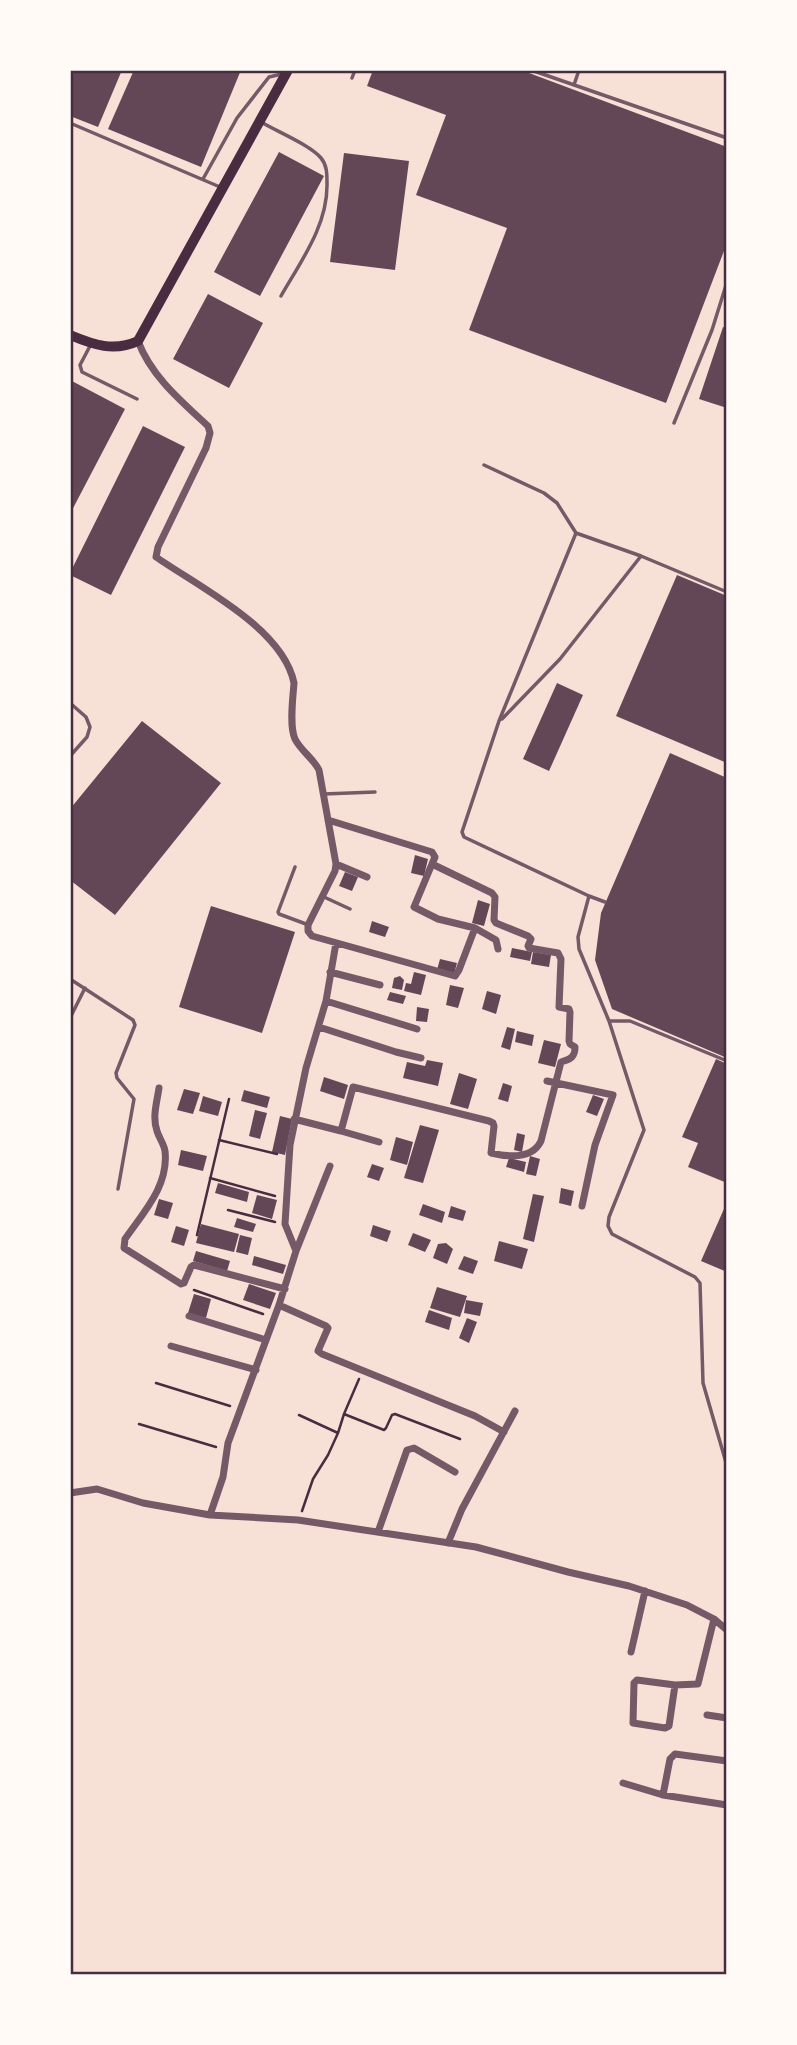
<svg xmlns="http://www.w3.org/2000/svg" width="797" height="2045" font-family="'Golos Text',sans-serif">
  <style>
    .building { fill: #644757 }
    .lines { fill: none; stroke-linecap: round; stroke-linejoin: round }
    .path { stroke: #4a2c40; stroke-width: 2.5 }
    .service { stroke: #755966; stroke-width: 3.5 }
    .minor { stroke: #755966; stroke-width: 7 }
    .secondary { stroke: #4a2c40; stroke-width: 10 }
    .neatline { fill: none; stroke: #4a2c40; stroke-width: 2.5 }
  </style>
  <rect width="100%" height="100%" fill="#f7e1d7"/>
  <path class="building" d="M70,70H122L98,127L70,116Z
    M134,70H241L201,167L108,129Z
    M373,70H521L727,147V243L666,403L469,330L507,228L416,195L446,115L367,86Z
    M279,152L324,176L260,296L214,272Z
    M344,153L409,161L395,270L330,262Z
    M208,294L263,323L229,388L173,359Z
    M723,327L727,328V408L699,399Z
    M70,380L125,409L70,514Z
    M143,426L185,447L111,595L70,575V573Z
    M677,575L727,596V763L616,716Z
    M557,683L583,695L549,771L523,759Z
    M142,721L221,783L115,915L70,880V809Z
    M670,753L727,778V1058L612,1009L595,960L601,913Z
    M415,855L428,859L424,876L411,873Z
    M345,872L358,877L352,891L339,886Z
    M478,900L490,904L484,926L472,923Z
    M211,906L295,932L262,1033L179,1007Z
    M372,921L389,927L385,937L369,932Z
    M512,948L532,952L530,961L510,957Z
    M533,952L551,955L549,967L531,964Z
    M440,959L457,963L454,974L437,970Z
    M414,972L426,975L421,995L404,991L406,983L411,984Z
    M400,976L404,980L402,990L392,988L394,978Z
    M450,985L464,988L458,1008L446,1005Z
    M487,991L501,995L496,1014L482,1009Z
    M390,992L406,996L403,1004L387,1000Z
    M417,1007L429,1009L427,1022L416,1021Z
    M507,1027L515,1029L510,1050L501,1047Z
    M517,1031L534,1035L532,1046L515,1042Z
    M544,1040L561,1044L555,1067L538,1063Z
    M716,1059L727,1064V1183L688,1167L698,1143L682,1137Z
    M427,1060L443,1063L438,1086L403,1078L407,1062L425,1066Z
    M459,1073L477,1079L468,1109L450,1104Z
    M324,1077L348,1085L344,1099L320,1091Z
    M503,1083L512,1086L508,1102L498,1099Z
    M184,1089L200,1093L193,1114L177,1110Z
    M244,1090L270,1097L267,1108L241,1101Z
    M593,1095L604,1099L597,1116L586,1112Z
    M203,1096L222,1102L218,1116L199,1111Z
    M255,1110L267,1113L260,1139L249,1136Z
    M280,1116L292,1119L285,1155L272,1152Z
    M420,1125L439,1130L423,1183L404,1178Z
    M517,1133L525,1135L522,1152L514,1150Z
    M396,1137L413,1142L407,1165L390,1160Z
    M181,1150L207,1156L203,1171L178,1165Z
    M530,1156L540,1159L536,1176L526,1174Z
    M509,1158L526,1162L524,1172L506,1167Z
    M372,1164L384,1168L379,1181L367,1177Z
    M218,1183L249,1192L247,1202L215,1193Z
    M561,1188L574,1191L571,1206L559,1203Z
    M533,1194L544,1196L534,1242L523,1239Z
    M257,1195L277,1200L272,1219L252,1213Z
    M159,1199L173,1203L168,1219L154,1215Z
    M727,1202V1272L701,1261Z
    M423,1204L445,1212L442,1223L419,1215Z
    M451,1206L466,1211L463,1221L448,1217Z
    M237,1218L256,1224L253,1232L234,1227Z
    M201,1224L239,1234L234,1252L196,1243Z
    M373,1225L391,1231L387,1242L370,1236Z
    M176,1226L189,1230L184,1246L171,1242Z
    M413,1233L431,1240L425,1252L408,1245Z
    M240,1235L252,1238L248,1255L236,1252Z
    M499,1241L528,1249L522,1269L494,1261Z
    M446,1243L453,1249L447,1264L433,1258L438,1244Z
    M196,1251L230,1261L227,1271L193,1261Z
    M254,1256L286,1265L283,1274L252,1265Z
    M464,1256L478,1261L473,1274L458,1269Z
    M249,1284L276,1293L270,1309L243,1300Z
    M437,1287L467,1296L460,1317L430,1308Z
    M194,1294L211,1299L206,1318L188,1313Z
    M466,1300L483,1303L480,1316L464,1313Z
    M429,1310L452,1318L449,1330L425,1322Z
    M467,1318L477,1322L469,1343L459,1338Z"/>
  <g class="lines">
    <path class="path" d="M219,1140L277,1154
      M210,1178L275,1196
      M228,1210L275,1222
      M197,1235L229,1099
      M194,1290L263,1314
      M156,1383L230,1406
      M344,1414L384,1430L386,1428L392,1415L395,1414L460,1439
      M299,1415L338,1433
      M139,1424L216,1447
      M302,1511L313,1479L328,1455L338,1433L344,1414L359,1379"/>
    <path class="service" d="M531,70L727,138
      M352,78L355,70
      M574,85L579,70
      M261,122C276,131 310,145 321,158C327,165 327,174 327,183C328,225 301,261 281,296
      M70,123L220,187
      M203,179L237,118L269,77L282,74
      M90,346L80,365L82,372L137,399
      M674,423L712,330L727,282
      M484,465L544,493L557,503L576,533L641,556L727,592
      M576,533L499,721L462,832L464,837L589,896L578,937L579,949L609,1021L644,1130L609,1217L608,1226L612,1234L695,1277L700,1283L703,1383L727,1466
      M70,703L86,717L90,727L87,737L70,756
      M502,719L560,659L641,556
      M324,794L375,792
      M295,867L278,912L279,914L306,924
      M589,896L605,902
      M324,897L350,909
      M70,979L133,1020L135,1025L116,1073L117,1078L134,1099L118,1189
      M70,1018L85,988
      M609,1021H630L727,1061"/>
    <path class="minor" d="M138,341C151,376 181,401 208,426L210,433L206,448L158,547L156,557C199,587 283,628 294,683C293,697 289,726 295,739C301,751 313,758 319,770L336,864L335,871L308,925V931L312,936L455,976L459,970L475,928
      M336,864L367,877
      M432,864L414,907L438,919L475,928L496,940L498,949
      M330,972L380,985
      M326,1001L417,1029
      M319,1027L396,1052L421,1058
      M547,1081L613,1095L595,1145L582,1206
      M159,1088C157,1102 152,1117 157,1131C159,1138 164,1144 165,1151C169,1186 143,1213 125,1239L124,1248L181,1284L184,1283L191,1267L194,1265L285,1289
      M294,1119L341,1131L353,1087L489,1121L493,1123L494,1126L491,1153C508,1157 532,1160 541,1141L561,1062C571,1059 575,1057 575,1047L570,1044L569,1041L570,1012L569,1009L559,1007L561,959L558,953L529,948L528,946L531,939L528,936L496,923L494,920L495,897L492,893L432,864L435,857L432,852L328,820
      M341,1131L379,1142
      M296,1251L330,1166
      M279,1305L326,1326L328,1328L318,1351L322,1354L475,1416L504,1432
      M189,1316L266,1340
      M171,1346L256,1370
      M70,1493L97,1489L143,1503L210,1515L298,1520L476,1547L568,1572L629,1586L687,1605L714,1619L727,1630
      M210,1515L223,1477L228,1443L279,1305L296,1251L285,1224L290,1145L306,1068L326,1001L336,943
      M378,1532L407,1450L414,1448L455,1472
      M448,1543L462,1509L515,1411
      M631,1652L645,1591
      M675,1685L669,1726L665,1728L633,1723L634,1683L637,1680L675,1685L698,1684L714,1619
      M707,1715L727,1718
      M623,1783L663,1795L727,1805
      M663,1795L670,1759L675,1754L727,1761"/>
    <path class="secondary" d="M70,335C94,345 114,352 138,341L288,70"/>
  </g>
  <rect width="797" height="2045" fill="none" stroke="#fffaf5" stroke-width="144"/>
  <rect x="72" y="72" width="653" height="1901" class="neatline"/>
</svg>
